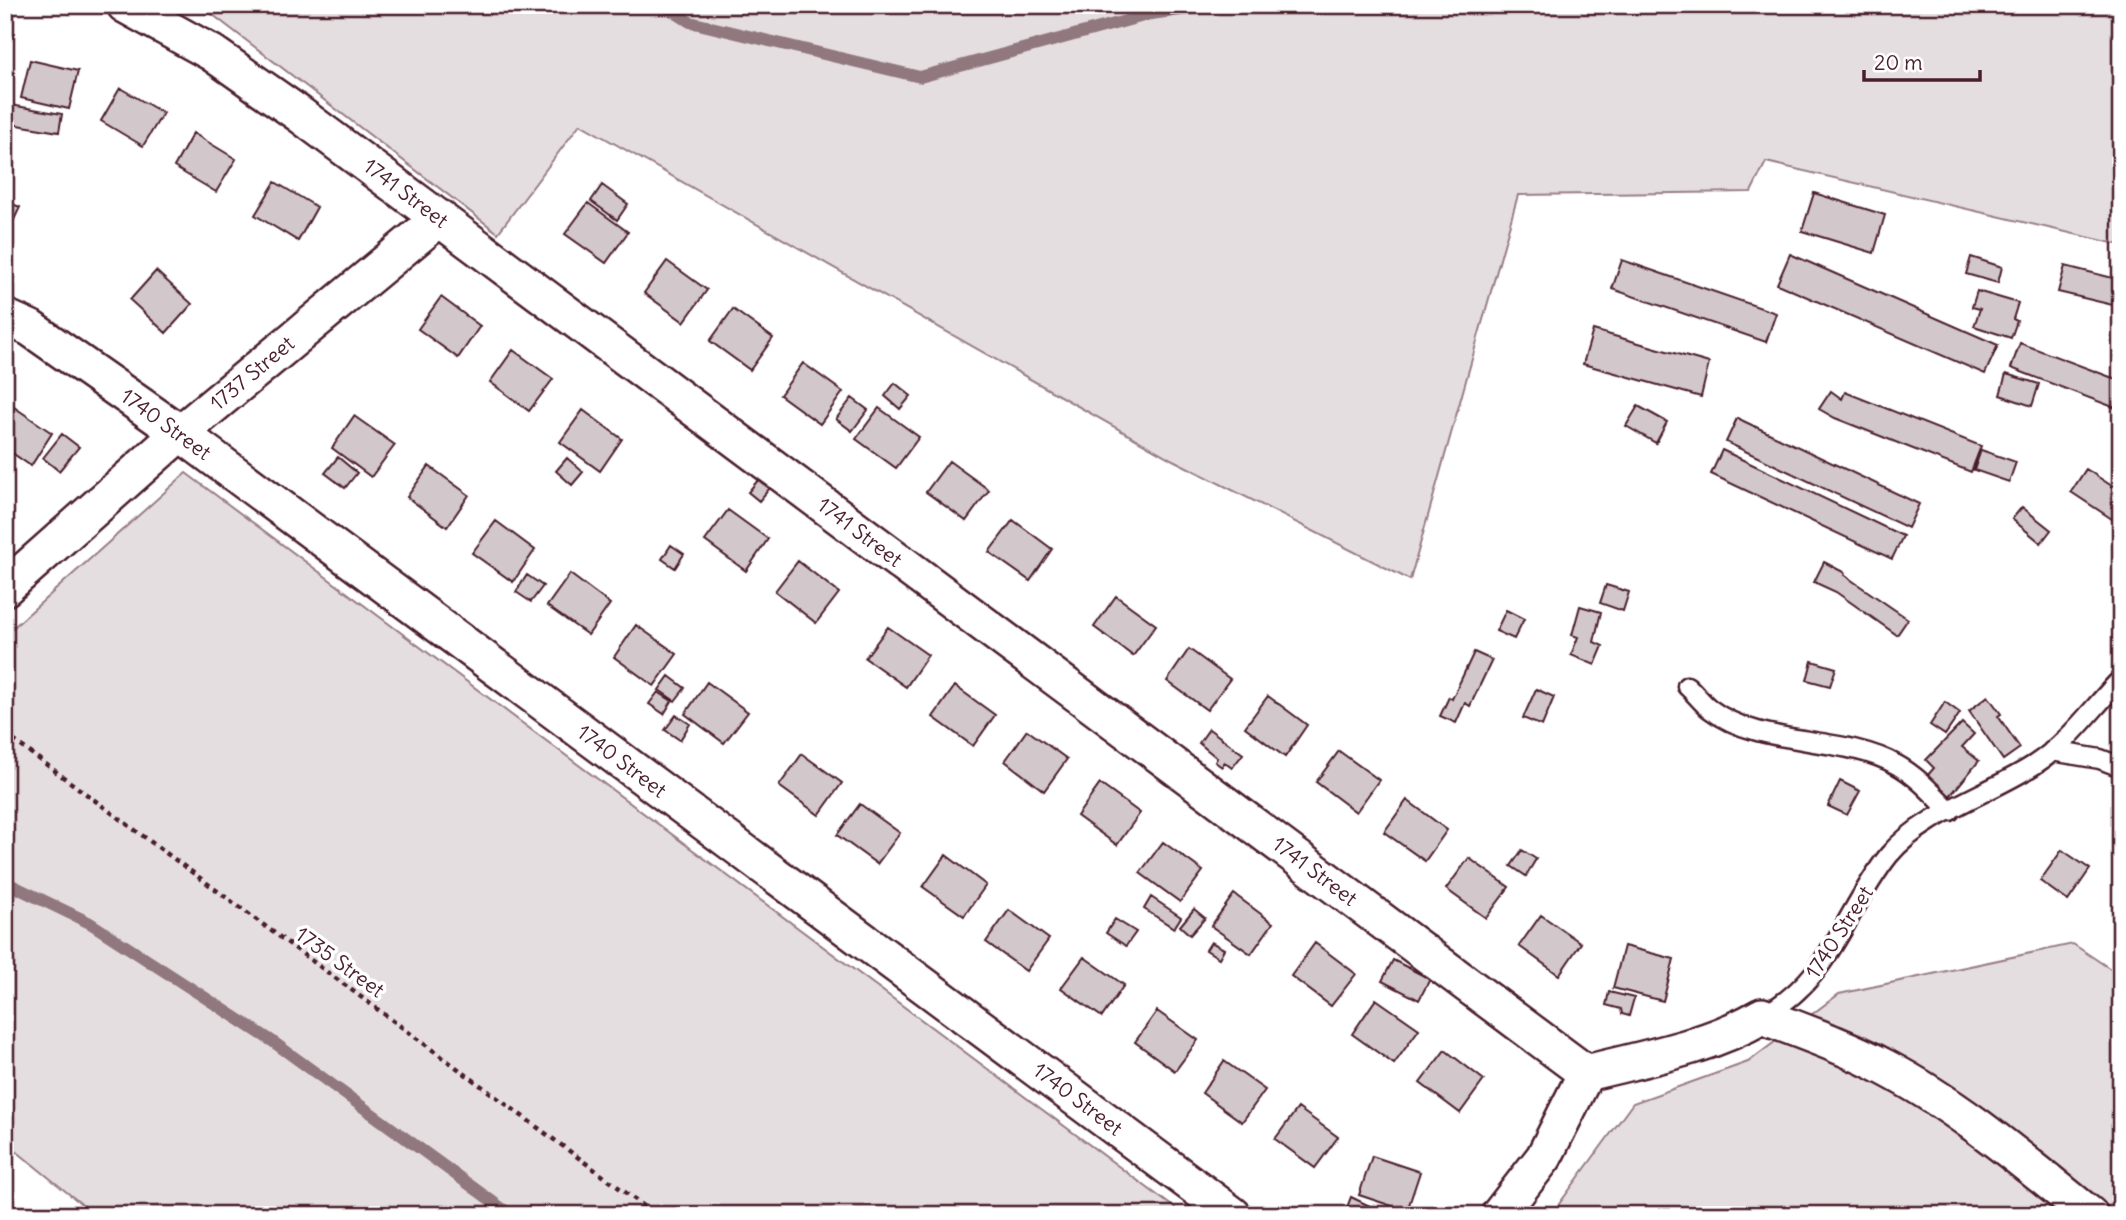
<svg xmlns="http://www.w3.org/2000/svg" width="2126" height="1220" font-family="Delius,sans-serif">
  <style>
    .green { fill: #e5dee0; stroke: #987e86; stroke-width: 2 }
    .lines { fill: none; stroke-linecap: round; stroke-linejoin: round }
    .stream { stroke: #91787e; stroke-width: 12 }
    .building { fill: #d2c7cb; stroke: #4a1f2b; stroke-width: 2 }
    .service-casing { stroke: #4a1f2b; stroke-width: 23 }
    .minor-casing { stroke: #4a1f2b; stroke-width: 40 }
    .path { stroke: #4a1f2b; stroke-width: 4.5; stroke-dasharray: 5 5; stroke-linecap: butt }
    .service { stroke: #fff; stroke-width: 18 }
    .minor { stroke: #fff; stroke-width: 35 }
    .labels { text-anchor: middle; dominant-baseline: central; stroke-width: 7; stroke-linejoin: round; paint-order: stroke }
    .street-label { font-size: 21px; fill: #4a1f2b; stroke: #fff }
  </style>
  <rect width="100%" height="100%" fill="#fff"/>
  <filter id="ink" filterUnits="userSpaceOnUse"><feTurbulence type="fractalNoise" baseFrequency=".0143" numOctaves="2"/><feDisplacementMap in="SourceGraphic" scale="14" xChannelSelector="R" yChannelSelector="G"/><feConvolveMatrix kernelMatrix="1 2 1 2 8 2 1 2 1" color-interpolation-filters="sRGB"/></filter>
  <g filter="url(#ink)">
    <path class="green" d="M200,5H2121V245L1766,162L1751,192L1518,195L1410,580L1173,460L580,124L498,233Z
      M186,473L1184,1215H95L5,1142V635Z
      M2073,944L2121,976V1215H1551L1633,1103L1748,1062L1839,994Z"/>
    <g class="lines">
      <path class="stream" d="M663,5L690,22L920,77L1151,14L1218,5
        M5,882L90,923L272,1041L511,1215"/>
    </g>
    <path class="building" d="M30,60L78,71L69,109L21,98Z
      M120,88L163,113L143,146L101,121Z
      M5,104L62,114L59,132L5,123Z
      M193,133L236,159L216,192L174,167Z
      M275,182L317,207L298,241L255,215Z
      M602,185L628,204L617,220L591,201Z
      M1814,193L1885,215L1874,253L1802,231Z
      M5,201L20,207L5,239Z
      M588,203L628,232L606,263L565,234Z
      M1790,254L1998,345L1985,374L1777,284Z
      M1971,257L2002,267L1998,283L1966,274Z
      M1622,260L1776,313L1766,342L1612,289Z
      M667,261L707,290L684,322L644,293Z
      M2065,266L2121,280V307L2058,292Z
      M156,271L192,304L166,333L130,300Z
      M1977,291L2018,303L2013,319L2017,321L2011,338L1974,326L1980,309L1972,307Z
      M441,297L480,326L458,358L418,329Z
      M733,309L773,338L750,370L710,341Z
      M1593,330L1709,363L1701,397L1583,364Z
      M2020,343L2121,381V410L2011,368Z
      M513,350L553,379L529,411L490,382Z
      M803,363L843,392L820,424L780,395Z
      M2006,374L2039,384L2032,406L2000,395Z
      M895,383L911,396L900,409L885,396Z
      M1831,391L1842,399L1845,392L1981,446L1971,472L1835,418L1819,409Z
      M852,398L868,410L852,431L836,419Z
      M11,405L52,433L31,466L5,448V413Z
      M1638,406L1667,422L1656,443L1626,426Z
      M879,408L919,437L896,468L856,439Z
      M583,410L622,439L600,471L560,442Z
      M354,416L395,445L371,477L332,448Z
      M1737,418L1919,504L1908,528L1726,442Z
      M62,434L79,447L59,471L43,458Z
      M1722,450L1903,536L1892,559L1711,474Z
      M1981,450L2016,462L2009,482L1974,470Z
      M338,457L357,473L345,488L325,473Z
      M567,458L583,472L572,485L556,471Z
      M949,461L989,490L966,521L926,492Z
      M429,466L469,495L447,527L407,497Z
      M2086,469L2121,492V525L2071,492Z
      M759,479L770,488L759,501L748,492Z
      M2022,507L2051,530L2041,543L2012,519Z
      M728,510L768,539L746,571L705,541Z
      M1013,520L1052,549L1030,581L989,552Z
      M496,521L535,550L513,582L472,553Z
      M671,545L684,554L675,568L662,559Z
      M798,561L839,593L816,623L775,591Z
      M1824,562L1845,573L1844,575L1908,619L1897,635L1836,592L1814,582Z
      M570,574L610,604L588,635L547,606Z
      M527,575L543,586L531,602L516,592Z
      M1606,585L1629,592L1623,611L1600,603Z
      M1116,596L1156,625L1133,656L1094,627Z
      M1580,606L1601,612L1594,642L1603,646L1595,665L1571,655L1578,637L1572,635Z
      M1506,610L1524,619L1514,639L1496,631Z
      M636,625L677,654L654,686L614,657Z
      M888,627L928,655L906,687L865,658Z
      M1189,649L1230,679L1207,710L1167,681Z
      M1474,652L1492,660L1470,706L1465,703L1456,723L1440,716L1449,697L1452,699Z
      M1812,661L1836,668L1830,686L1807,680Z
      M669,676L685,688L675,701L659,690Z
      M707,682L748,712L724,743L685,714Z
      M955,686L995,715L973,746L933,717Z
      M1536,689L1554,697L1542,726L1523,718Z
      M658,692L672,701L664,714L649,704Z
      M1268,696L1307,725L1285,757L1245,727Z
      M1988,696L2001,714L1998,716L2020,748L2003,760L1969,711Z
      M1945,702L1960,713L1945,735L1930,725Z
      M676,715L690,724L680,740L665,730Z
      M1962,723L1974,734L1962,747L1979,761L1950,796L1926,777L1934,768L1926,760Z
      M1209,729L1243,754L1232,768L1224,762L1222,767L1215,762L1217,758L1199,743Z
      M1027,730L1067,759L1044,791L1005,761Z
      M1339,751L1379,780L1356,812L1316,782Z
      M802,754L842,783L819,815L779,786Z
      M1840,781L1860,791L1847,815L1828,806Z
      M1100,784L1140,813L1117,845L1077,816Z
      M1407,800L1447,830L1425,861L1384,832Z
      M860,804L900,833L877,864L837,835Z
      M1163,842L1203,871L1180,902L1140,873Z
      M1522,850L1536,859L1526,876L1511,866Z
      M2062,850L2090,869L2068,901L2040,881Z
      M946,855L986,885L964,916L923,887Z
      M1469,858L1509,887L1486,918L1446,889Z
      M1234,894L1273,923L1251,954L1211,926Z
      M1151,897L1181,917L1174,928L1144,909Z
      M1194,909L1205,918L1190,935L1180,926Z
      M1009,910L1049,939L1026,971L986,942Z
      M1541,915L1581,943L1559,975L1519,946Z
      M1115,919L1136,932L1126,946L1106,933Z
      M1211,942L1224,949L1219,958L1206,950Z
      M1315,943L1356,974L1331,1006L1291,976Z
      M1624,946L1674,959L1663,1001L1613,988Z
      M1084,957L1124,985L1102,1017L1061,988Z
      M1393,960L1430,979L1419,1000L1382,981Z
      M1609,992L1634,998L1629,1016L1622,1014L1621,1009L1606,1005Z
      M1376,999L1419,1029L1394,1064L1352,1034Z
      M1157,1011L1198,1040L1175,1071L1135,1042Z
      M1445,1050L1484,1080L1460,1113L1420,1083Z
      M1224,1061L1265,1090L1242,1122L1202,1093Z
      M1298,1108L1338,1137L1315,1168L1275,1139Z
      M1372,1156L1420,1172L1407,1211L1359,1195Z
      M1351,1197L1382,1212V1215L1345,1213Z"/>
    <g class="lines">
      <g class="service-casing">
        <path id="service" d="M1687,686C1695,693 1702,703 1710,709C1761,748 1842,734 1897,765C1917,776 1933,794 1950,811
          M2052,751L2100,759L2121,767
          M1762,1016C1832,979 1843,913 1889,855C1923,814 1989,794 2034,765C2069,743 2092,708 2121,679"/>
      </g>
      <g class="minor-casing">
        <path id="minor" d="M125,5L212,53L299,114L1586,1073
          M5,317L30,328L180,433L1233,1215
          M5,588L180,433L440,218
          M1499,1215L1544,1157L1586,1073C1645,1058 1709,1047 1762,1016C1804,1032 1847,1047 1886,1068C1960,1107 2025,1163 2090,1215"/>
      </g>
      <path class="path" d="M5,734L656,1215"/>
      <use href="#service" class="service"/>
      <use href="#minor" class="minor"/>
    </g>
  </g>
  <g class="labels">
    <g class="street-label">
      <text transform="translate(406 193) rotate(37)">1741 Street</text>
      <text transform="translate(252 373) rotate(-40)">1737 Street</text>
      <text transform="translate(166 424) rotate(36)">1740 Street</text>
      <text transform="translate(860 532) rotate(37)">1741 Street</text>
      <text transform="translate(622 761) rotate(37)">1740 Street</text>
      <text transform="translate(1315 871) rotate(37)">1741 Street</text>
      <text transform="translate(1839 932) rotate(-57)">1740 Street</text>
      <text transform="translate(340 962) rotate(36)">1735 Street</text>
      <text transform="translate(1078 1099) rotate(37)">1740 Street</text>
    </g>
  </g>
  <rect width="2126" height="1220" fill="none" stroke="#fff" stroke-width="28"/>
  <rect x="14" y="14" width="2098" height="1192" fill="none" stroke="#4a1f2b" stroke-width="2.5" filter="url(#ink)"/>
  <path d="M1864 70v10h116v-10" fill="none" stroke="#4a1f2b" stroke-width="3.5"/>
  <text x="1874" y="70" font-size="21" fill="#4a1f2b" stroke="#ffffff" stroke-width="5" paint-order="stroke">20 m</text>
</svg>
